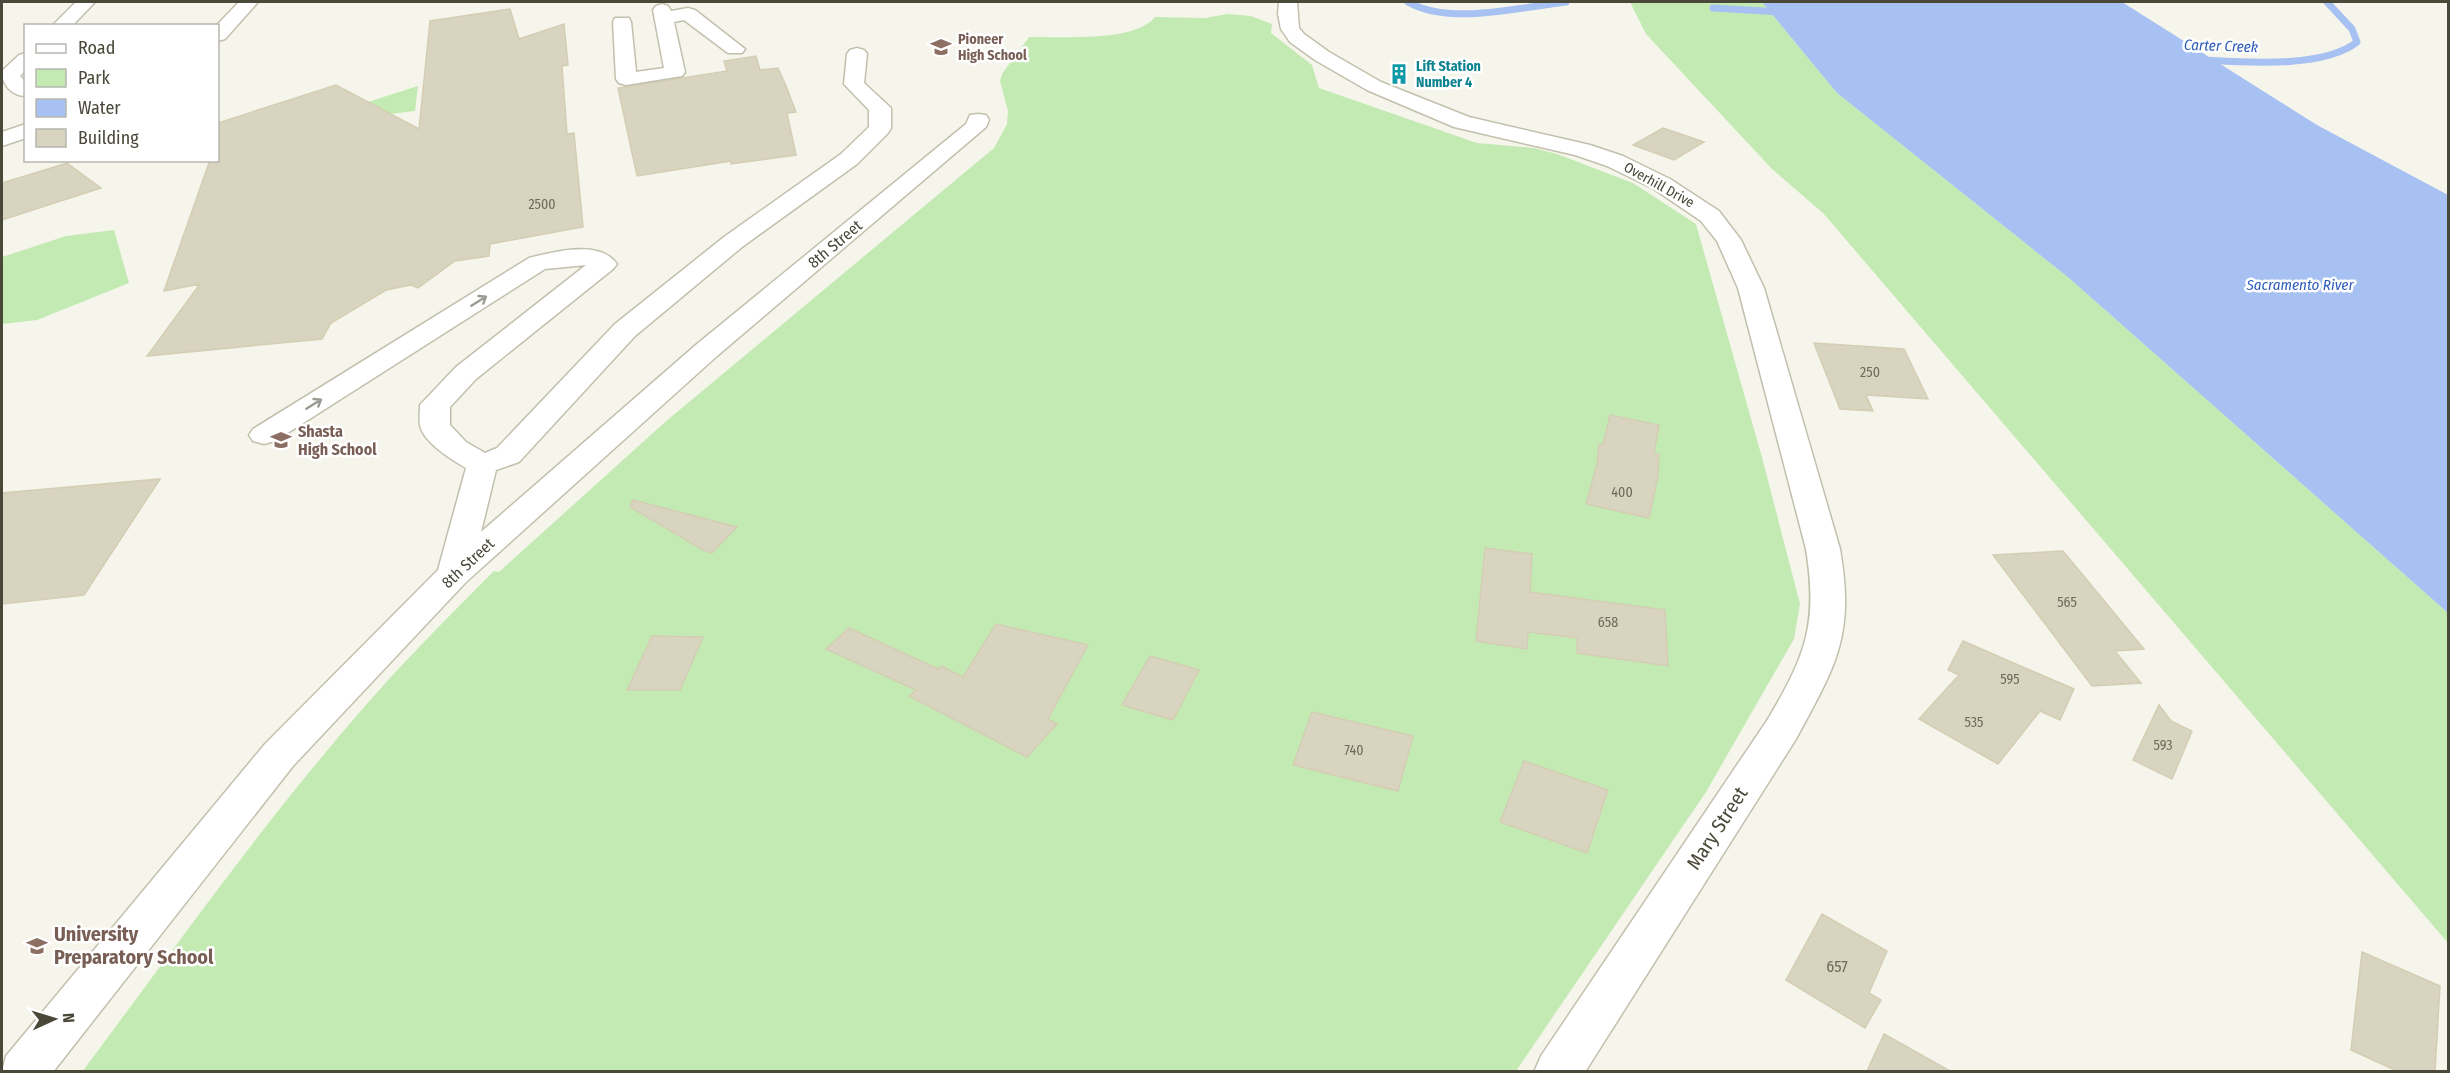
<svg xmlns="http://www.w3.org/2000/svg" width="2450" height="1073" font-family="'Fira Sans Condensed',sans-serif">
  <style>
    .green { fill: #c4eab4 }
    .water { fill: #a7c1f2 }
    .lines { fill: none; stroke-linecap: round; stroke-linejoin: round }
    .stream { stroke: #a7c1f2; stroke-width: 7 }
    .building { fill: #d8d4c0; stroke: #d3ceb3; stroke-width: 1.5 }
    .minor-casing { stroke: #c2c0ad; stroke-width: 3 }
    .minor { fill: #fff; fill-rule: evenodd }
    .oneway { stroke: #9b9a92 }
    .labels { text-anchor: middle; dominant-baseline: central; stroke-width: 5; stroke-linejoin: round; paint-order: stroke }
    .far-education-label { font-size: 14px; font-weight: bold; fill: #785e54; stroke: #fff; text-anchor: start }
    .far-culture-label { font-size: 14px; font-weight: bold; fill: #0d838f; stroke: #fff; text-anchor: start }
    .far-street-label { font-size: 14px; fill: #4a4838; stroke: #fff }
    .number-label { font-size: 14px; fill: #6e6b5a }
    .far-water-label { font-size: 15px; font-style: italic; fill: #2e5cb9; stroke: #fff }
    .street-label { font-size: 16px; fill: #4a4838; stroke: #fff }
    .education-label { font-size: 16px; font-weight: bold; fill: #785e54; stroke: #fff; text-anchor: start }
    .near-number-label { font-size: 16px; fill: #6e6b5a }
    .near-street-label { font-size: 20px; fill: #4a4838; stroke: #fff }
    .near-education-label { font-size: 20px; font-weight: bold; fill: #785e54; stroke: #fff; text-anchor: start }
  </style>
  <rect width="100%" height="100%" fill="#f6f5eb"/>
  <path class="green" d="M1630,2H1762L1837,93L2069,278L2448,613V943L1823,213L1772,169L1646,34Z
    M1228,14L1251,16L1272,24L1271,33L1312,65L1319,88L1477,143L1534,148L1557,154L1633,183L1696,224L1763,461L1800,604L1794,639L1706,792L1516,1071L82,1072C173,950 260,827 359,713C401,664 448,617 494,571L499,572L665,422L994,148L1007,124L1008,111L1000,81L1002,74L1029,37C1062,36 1134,43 1155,17L1205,18Z
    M418,86L415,111L391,114L368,102Z
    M114,230L129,283L37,320L2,324V257L66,236Z"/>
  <path class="water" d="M1762,2H2122L2317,125L2448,195V613L2069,278L1837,93Z"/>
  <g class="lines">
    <path class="stream" d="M1408,2C1449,26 1520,7 1566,2
      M1713,8L1782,12
      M2200,60C2243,62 2323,69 2357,42L2352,29L2327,2"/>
  </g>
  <path class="building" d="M510,9L519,39L564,24L568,65L562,66L567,134L574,133L583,227L490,244L489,256L455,261L418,288L411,285L386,290L331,323L322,339L147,356L200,284L164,291L210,160H218V123L336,85L419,129L430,21Z
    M756,56L760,70L778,68L786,86L796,112L787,113L796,155L731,164V161L637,176L618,88L727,71L724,61Z
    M1663,128L1704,142L1674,160L1633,145Z
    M67,163L101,188L2,220V183Z
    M1814,343L1904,349L1928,399L1866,395L1873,411L1840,409Z
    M1610,415L1659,425L1654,453L1659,454L1658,476L1649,518L1586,504L1597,464L1599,444L1603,445Z
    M160,479L84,595L2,604V493Z
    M633,500L737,527L712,553L703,550L630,507Z
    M1485,548L1532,554L1530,592L1665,610L1668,666L1577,653V638L1528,632L1527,649L1476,641Z
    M2063,551L2144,649L2115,651L2141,683L2092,686L1993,555Z
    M996,624L1088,645L1048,719L1057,724L1027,757L909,696L916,690L826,649L849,628L938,669L941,666L963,677Z
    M652,636L703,637L680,690H627Z
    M1963,641L2074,689L2060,720L2040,711L1998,764L1919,719L1959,675L1948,670Z
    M1150,656L1199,670L1173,720L1122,705Z
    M2159,705L2171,721L2192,731L2172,779L2133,760Z
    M1312,712L1413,736L1398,791L1293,765Z
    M1524,761L1608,790L1587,853L1500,822Z
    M1822,914L1887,951L1869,993L1881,1000L1865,1028L1786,980Z
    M2362,952L2440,986L2435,1071H2397L2351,1050Z
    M1884,1034L1950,1071H1867Z"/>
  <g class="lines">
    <g class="minor-casing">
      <path id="minor" d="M76,2H95L72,26H52Z
        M239,2H258L225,39L218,41L216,26Z
        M1279,2H1297L1299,28L1304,34L1329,52L1381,82L1469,117L1590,145L1623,156L1670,179L1719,211L1741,240L1764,288L1840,549C1855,636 1836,665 1796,739L1585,1072H1534L1541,1056L1768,719C1806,655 1818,623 1806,549L1738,288L1717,241L1701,221L1654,189L1607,166L1575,155L1454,127L1367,90L1315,60L1290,42L1281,29L1278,14Z
        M662,4L668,6L671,11L688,8L695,10L745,49L742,53H728L684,20L674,22L685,72L682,76L626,85L619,83L616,79L613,22L615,18H629L631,22L636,72L664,68L653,10L656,6Z
        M857,48L864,50L867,54L864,83L891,108V128L888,133L857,164L742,247L635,336L519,462L496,470L481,532L697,344L966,124L970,115L978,114L986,115L989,120L986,127L717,356L466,582L293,766L53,1072H2L6,1056L265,744L438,570L466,468C452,460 423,442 420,425C419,419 420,411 420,405L456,367L586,265L545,269L275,441L264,444L253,441L249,435L253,429L529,258C553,252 600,239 617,264L613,269L476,379L450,407V425L466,442L485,453L497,448L615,324L724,237L841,154L869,127V110L844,84L847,54L850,50Z
        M26,53V70L20,76L26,82V96C12,96 2,85 2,71L19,55Z
        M26,124V138L2,146V132Z"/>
    </g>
    <use href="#minor" class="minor"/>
  </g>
  <defs><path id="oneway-shaft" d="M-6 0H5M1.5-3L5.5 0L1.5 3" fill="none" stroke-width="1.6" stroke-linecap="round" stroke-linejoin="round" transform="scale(1.5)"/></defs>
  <g class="oneway">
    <use href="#oneway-shaft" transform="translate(479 301) rotate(-32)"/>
    <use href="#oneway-shaft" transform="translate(314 404) rotate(-32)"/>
  </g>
  <defs>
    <g id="school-bare" transform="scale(1.62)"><path d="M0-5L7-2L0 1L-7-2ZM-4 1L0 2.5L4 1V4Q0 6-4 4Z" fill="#8d6e63" stroke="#fff" stroke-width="2.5" paint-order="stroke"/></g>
    <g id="building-bare" transform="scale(1.62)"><path d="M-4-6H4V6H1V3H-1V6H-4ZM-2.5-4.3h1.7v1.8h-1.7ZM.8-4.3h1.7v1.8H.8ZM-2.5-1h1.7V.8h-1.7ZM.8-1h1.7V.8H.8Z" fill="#0f9aa8" stroke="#fff" stroke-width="2.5" paint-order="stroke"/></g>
  </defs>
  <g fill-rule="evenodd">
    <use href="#school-bare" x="941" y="47"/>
    <use href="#building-bare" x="1399" y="74"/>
    <use href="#school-bare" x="281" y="440"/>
    <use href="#school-bare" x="37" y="946"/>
  </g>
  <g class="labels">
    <g class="far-education-label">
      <text x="958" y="39">Pioneer<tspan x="958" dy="16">High School</tspan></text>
    </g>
    <g class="far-culture-label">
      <text x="1416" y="66">Lift Station<tspan x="1416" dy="16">Number 4</tspan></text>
    </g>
    <g class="far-street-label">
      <text transform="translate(1659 185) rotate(29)">Overhill Drive</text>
    </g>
    <g class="number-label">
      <text x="542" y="204">2500</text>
      <text x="1870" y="372">250</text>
      <text x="1622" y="492">400</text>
      <text x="2067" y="602">565</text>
      <text x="1608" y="622">658</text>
      <text x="2010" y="679">595</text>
      <text x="1974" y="722">535</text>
      <text x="2163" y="745">593</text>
      <text x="1354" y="750">740</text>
    </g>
    <g class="far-water-label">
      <text transform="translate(2221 46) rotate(2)">Carter Creek</text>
      <text x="2300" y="285">Sacramento River</text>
    </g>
    <g class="street-label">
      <text transform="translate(835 244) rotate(-40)">8th Street</text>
      <text transform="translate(468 563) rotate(-43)">8th Street</text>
    </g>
    <g class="education-label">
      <text x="298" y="431">Shasta<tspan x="298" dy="18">High School</tspan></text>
    </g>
    <g class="near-number-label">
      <text x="1837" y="966">657</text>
    </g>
    <g class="near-street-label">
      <text transform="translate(1717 828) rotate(-57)">Mary Street</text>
    </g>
    <g class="near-education-label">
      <text x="54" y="934">University<tspan x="54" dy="23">Preparatory School</tspan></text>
    </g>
  </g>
  <rect width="2450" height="1073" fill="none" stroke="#4a4838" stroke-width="6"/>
  <rect x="24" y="24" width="195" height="138" fill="#ffffff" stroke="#b7b6af" stroke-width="1.5"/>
  <rect x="36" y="44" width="30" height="9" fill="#ffffff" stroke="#b7b6af" stroke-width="1.5"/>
  <text x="78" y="54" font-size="18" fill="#4a4838">Road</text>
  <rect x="36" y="69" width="30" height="18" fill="#c4eab4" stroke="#b7b6af" stroke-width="1.5"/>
  <text x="78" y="84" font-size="18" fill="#4a4838">Park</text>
  <rect x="36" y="99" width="30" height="18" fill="#a7c1f2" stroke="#b7b6af" stroke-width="1.5"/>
  <text x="78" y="114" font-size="18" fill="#4a4838">Water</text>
  <rect x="36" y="129" width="30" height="18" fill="#d8d4c0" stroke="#b7b6af" stroke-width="1.5"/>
  <text x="78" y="144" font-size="18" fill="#4a4838">Building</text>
  <g transform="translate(54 1019) rotate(86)" stroke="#ffffff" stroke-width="4.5" paint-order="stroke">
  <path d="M0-4.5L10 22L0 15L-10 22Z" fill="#4a4838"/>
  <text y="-9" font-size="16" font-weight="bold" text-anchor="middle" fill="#4a4838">N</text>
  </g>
</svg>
